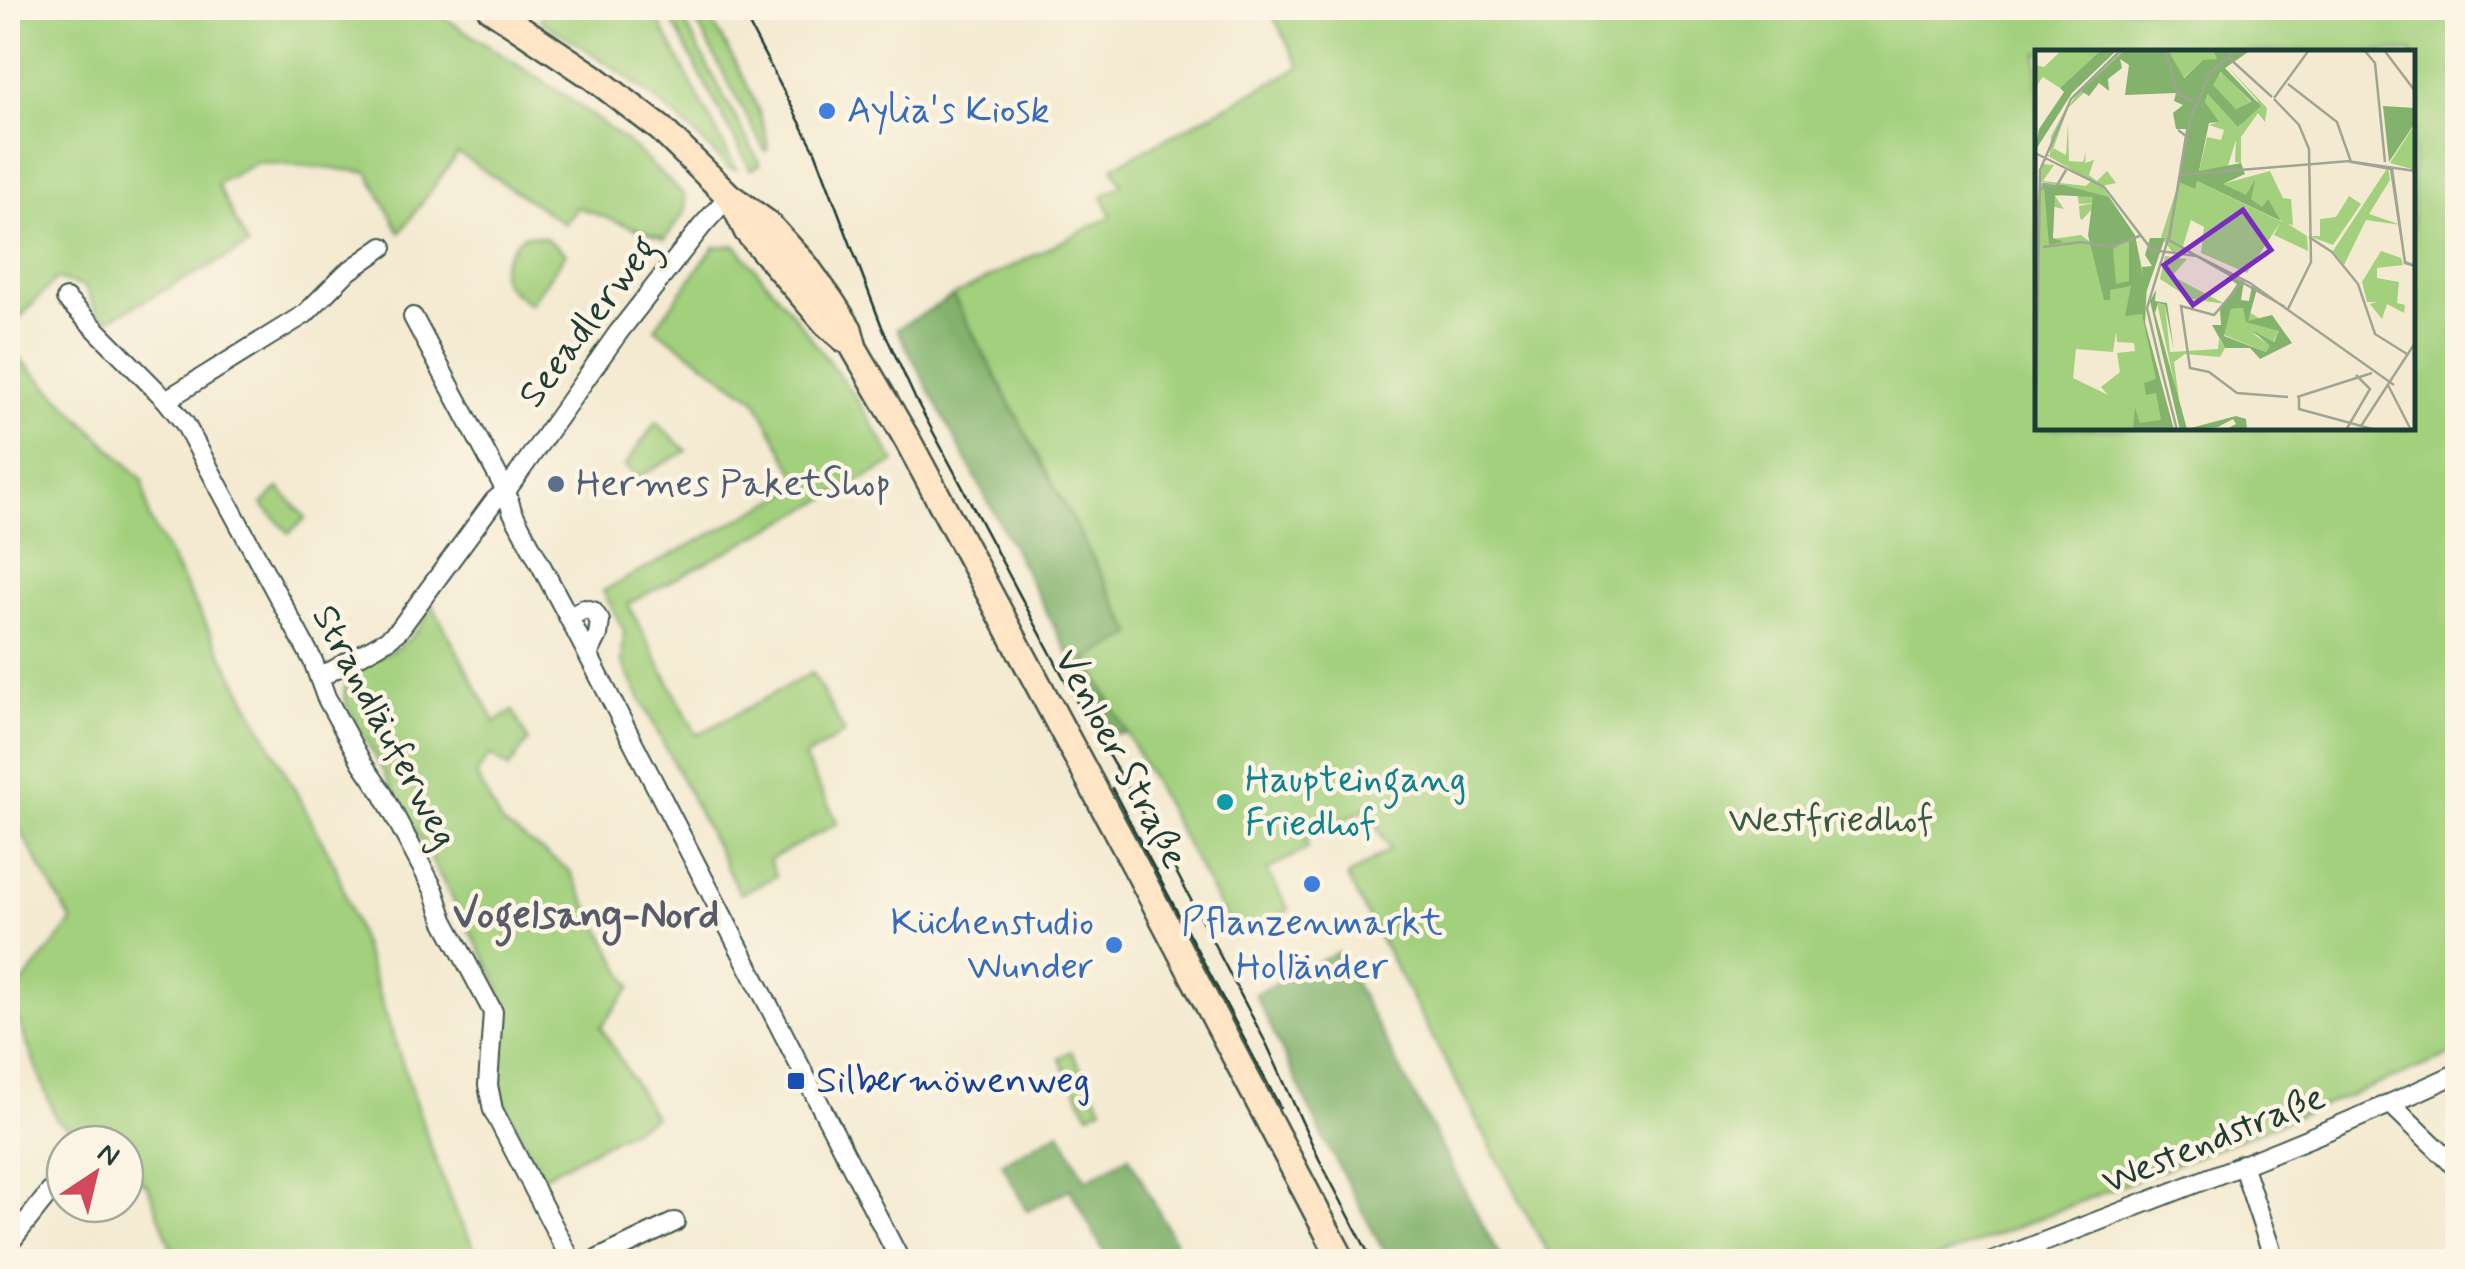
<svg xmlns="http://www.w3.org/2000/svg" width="2465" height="1269" font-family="Mynerve,sans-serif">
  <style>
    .green { fill: #a3d07d; stroke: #618658; stroke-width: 2.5; fill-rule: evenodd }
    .forest { fill: #82b26c; stroke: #507850; stroke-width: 2.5 }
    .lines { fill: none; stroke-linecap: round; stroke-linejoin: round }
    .street-casing { stroke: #3f574c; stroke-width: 22 }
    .secondary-casing { stroke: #3f574c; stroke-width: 30 }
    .street { stroke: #fff; stroke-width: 18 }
    .secondary { stroke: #fee5c5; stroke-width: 25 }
    .tram { stroke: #1f3d34; stroke-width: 2.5 }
    .shop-dot { fill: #3f7fe0; stroke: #fcf5e5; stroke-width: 4 }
    .service-dot { fill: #5c6f8a; stroke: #fcf5e5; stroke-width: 4 }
    .culture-dot { fill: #0f9aa8; stroke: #fcf5e5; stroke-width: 4 }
    .transit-dot { fill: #1a4fb4; stroke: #fcf5e5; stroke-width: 4 }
    .labels { text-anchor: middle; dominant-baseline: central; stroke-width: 9; stroke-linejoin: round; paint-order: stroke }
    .shop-label { font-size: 38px; fill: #366cbe; stroke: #fcf5e5; text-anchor: start }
    .street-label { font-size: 38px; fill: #1f3d34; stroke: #fcf5e5 }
    .service-label { font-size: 38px; fill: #4e5e75; stroke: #fcf5e5; text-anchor: start }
    .culture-label { font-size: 38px; fill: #0d838f; stroke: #fcf5e5; text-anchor: start }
    .park-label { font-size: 38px; fill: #395a43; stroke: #fcf5e5 }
    .transit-label { font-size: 38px; fill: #164399; stroke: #fcf5e5; text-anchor: start }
    .neighbourhood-label { font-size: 40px; font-weight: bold; fill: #585c6a; stroke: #fcf5e5 }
    .inset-road { fill: none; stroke: #9fa592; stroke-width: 2.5 }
    .view { fill: #7b2cbf; fill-opacity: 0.15; stroke: #7b2cbf; stroke-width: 5 }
    .inset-edge { fill: none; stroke: #1f3d34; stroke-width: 5 }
  </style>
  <rect width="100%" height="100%" fill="#fcf5e5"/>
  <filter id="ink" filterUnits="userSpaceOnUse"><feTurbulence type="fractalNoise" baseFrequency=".01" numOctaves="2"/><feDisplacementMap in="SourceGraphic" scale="20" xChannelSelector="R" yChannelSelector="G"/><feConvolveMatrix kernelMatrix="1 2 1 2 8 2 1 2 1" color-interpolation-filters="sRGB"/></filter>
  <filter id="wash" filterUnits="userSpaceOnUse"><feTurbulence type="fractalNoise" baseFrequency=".0048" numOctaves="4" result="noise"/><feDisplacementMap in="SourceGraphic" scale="40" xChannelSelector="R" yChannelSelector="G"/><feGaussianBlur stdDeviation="2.25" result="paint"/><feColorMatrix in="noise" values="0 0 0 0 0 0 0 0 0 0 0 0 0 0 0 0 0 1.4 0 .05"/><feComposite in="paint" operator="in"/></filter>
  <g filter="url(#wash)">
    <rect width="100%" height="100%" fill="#f4ead1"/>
    <path class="green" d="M8,8H429L561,93L627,142L684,195L686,210L665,239L577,207L565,224L458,153L400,233L368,172L258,162L217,184L248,246L111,318L100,319L85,287L56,279L8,330Z
      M543,8H652L736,169L729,168C709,149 689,127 667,109C627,75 584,48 540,20Z
      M665,8H677L760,164L751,170Z
      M689,8H705C725,46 765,107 768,149L765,151Z
      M1269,8H2457V1053L1930,1261H1552L1347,877L1390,849L1366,809L1305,841L1308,848L1267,870L1289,910L1236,937L1087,659L1133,634L953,296L1112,216L1102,196L1122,185L1113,167L1300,67ZM2038,52H2412V428H2038Z
      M526,235L544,237L566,253L530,304C508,288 490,280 509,252C515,244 517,239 526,235Z
      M736,245L792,313L857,399L895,462L628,604L697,735L812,673L845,733L804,758L838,823L769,860L776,876L740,894L622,662L624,631L603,591L802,486L755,399L655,328L714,247Z
      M8,347L143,480L149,518L335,865L429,1142L455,1212L482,1261H176L148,1186L125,1169V1144H90L56,1119L10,999L72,922L8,809Z
      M656,422L687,451L638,477L625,466Z
      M279,488L306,518L289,533L262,504Z
      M433,606L495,722L513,711L528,741L509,768L490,755L476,775L501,823L569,870L631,987L601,1027L654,1117L542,1177L503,1102L498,1074L505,1008L497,981L345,701C338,665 390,658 409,639C419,630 426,617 433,606Z
      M1071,1051L1102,1107L1089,1114L1059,1058Z"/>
    <path class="forest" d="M953,296L1133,635L1087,659L1127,733L1117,734L1101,715L897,329Z
      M1338,952L1502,1261H1389L1323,1137L1255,994Z
      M1060,1131L1086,1180L1129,1156L1185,1261H1109L1070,1189L1027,1211L1002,1163Z"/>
  </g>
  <g filter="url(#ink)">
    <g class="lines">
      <g class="street-casing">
        <path id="street" d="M66,299L166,400L185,424L313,661L326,697L362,763L382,792L434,890L444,920L493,1012L488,1085L493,1110L572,1262
          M413,317L506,491L512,511L569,618L901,1262
          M166,400L305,314L346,273L383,247
          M569,618L584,609L593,611L600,621L598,635L588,655
          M319,678L387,640L399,630L494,501L506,491L618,333L702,226L729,196
          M2391,1104L2458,1169
          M2242,1164L2275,1262
          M8,1245L61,1178
          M592,1262L675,1222
          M1992,1262C2148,1201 2306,1144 2458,1073"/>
      </g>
      <g class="secondary-casing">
        <path id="secondary" d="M490,8L593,77L661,129L729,196L768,224L805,265L831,301L849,329L854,348L908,441L1140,875L1343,1262
          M732,200L747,231L827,324L844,339"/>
      </g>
      <use href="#street" class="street"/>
      <use href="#secondary" class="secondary"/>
      <path class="tram" d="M740,8L815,151L882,327L915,398L1074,697L1170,860L1267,1045L1319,1159L1373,1262
        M1112,788L1280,1107"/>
    </g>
  </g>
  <g class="shop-dot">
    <circle cx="827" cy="111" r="10"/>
    <circle cx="1312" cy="884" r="10"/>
    <circle cx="1114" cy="945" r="10"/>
  </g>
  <circle class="service-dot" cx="556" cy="484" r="10"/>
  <circle class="culture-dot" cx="1225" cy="802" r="10"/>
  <rect class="transit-dot" x="786" y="1071" width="20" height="20" rx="5"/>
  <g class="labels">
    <g class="shop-label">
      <text x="847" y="111">Aylia's Kiosk</text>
      <text x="1094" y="923" text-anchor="end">Küchenstudio<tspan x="1094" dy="44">Wunder</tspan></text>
      <text x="1312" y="923" text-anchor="middle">Pflanzenmarkt<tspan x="1312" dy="44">Holländer</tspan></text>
    </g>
    <g class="street-label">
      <text transform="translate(589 322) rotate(-53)">Seeadlerweg</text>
      <text transform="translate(384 727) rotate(62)">Strandläuferweg</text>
      <text transform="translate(1120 759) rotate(62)">Venloer Straße</text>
      <text transform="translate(2214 1140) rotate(-22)">Westendstraße</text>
    </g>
    <g class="service-label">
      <text x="576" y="484">Hermes PaketShop</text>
    </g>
    <g class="culture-label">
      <text x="1245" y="780">Haupteingang<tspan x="1245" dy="44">Friedhof</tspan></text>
    </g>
    <g class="park-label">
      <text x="1831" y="820">Westfriedhof</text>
    </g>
    <g class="transit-label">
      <text x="816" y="1081">Silbermöwenweg</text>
    </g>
    <g class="neighbourhood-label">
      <text x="586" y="916">Vogelsang-Nord</text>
    </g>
  </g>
  <g transform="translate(2035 50)">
    <rect width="380" height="380" fill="#f4ead1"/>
    <path d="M27,0H66L25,38L8,27L0,38V15L9,17ZM88,0H94L33,58L16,105L18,98L31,105L33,73L34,111L48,112L51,102L50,113L59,110L54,125L62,131L72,121L81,133L67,136L100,186L112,239L110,273L139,380H2V154L4,133H13L5,132L7,114L19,115L8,131L51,136L56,131L10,104L15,105L16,86L28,64L45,40ZM42,143L44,154L59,153L44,156L45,168L47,170L60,156L54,191L46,185L18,189L15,156L29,159L20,146ZM81,282L82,292L99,293L100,301L82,303L85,322L66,337L73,345L38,328L41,299L78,302ZM133,0H178L182,9L167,11L148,28ZM192,16L232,58L230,72L223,63L206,87V113L200,112L201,90L191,122H164L172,87L186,90L189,80L174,75L183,72L170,52L174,43L204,77L223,51ZM187,22L216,52L201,59L177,35ZM380,74V120L355,113ZM353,117L355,130L334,164L366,175L331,170L309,215L298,201ZM235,121L248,148L256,149L258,175L253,174L272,186L273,201L239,185L245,173L212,223L166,203L169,177L156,170L148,196L157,202L139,204L126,187L144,132L162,131L247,172L233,150L227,157L215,149L221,129L211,146L187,134ZM314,146L326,154L298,195L274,186H285V169L301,167ZM346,201L366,208L368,215L342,218V228L364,232L362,253L370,255L369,263L352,254L347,269L335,254L342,252H332L327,232ZM130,206L152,209L137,226L190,254L156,249L125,229ZM122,253L130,255L135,302L183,299L184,289L190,298L185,307L150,304L139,312L146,364ZM208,258L244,281L238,292L217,283L236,296L231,302L189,285L196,259Z" fill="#a3d07d" fill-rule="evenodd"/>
    <path d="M66,0H82L37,43L0,101L4,79L29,42L25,38ZM90,0H133L149,28L168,10L182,9L178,0H216L190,18L226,56L203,77L173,44L170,52L184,72L174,73L164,121L206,113L210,124L188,134L211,145L221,128L216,149L227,157L233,149L246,171L162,131L160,139L144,132L151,79H141L138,63L148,55L139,51L141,43L90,45L94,15L85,9L87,18L73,29L74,41L64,33L54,46L46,41ZM186,22L216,51V52L201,59L178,35ZM348,56L380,58V73L354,112ZM28,135L74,147L100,185L108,229L107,217L117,216L110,205L115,188H130L111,243L110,273L139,380L98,379L100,358L105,373L126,370L121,343L111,345L109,333L121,329L107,264L90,266L96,236L75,240V250H69L53,185L58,147L20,145L18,188L29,192L14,195L9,136ZM94,189V231L81,234L78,199ZM191,227L209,231L206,250L214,251L217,236L222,239L213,271L237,265L257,293L225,309L215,298H190L177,275H186L185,260L202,234ZM208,258L211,272L244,281L239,292L218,281L235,296L231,302L189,286L196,259ZM121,240L120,251L132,253L139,301L130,255L123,253L120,263L152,379L201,366L211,369L212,380H190L201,374L198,369L183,377L145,380L115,251Z" fill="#82b26c" fill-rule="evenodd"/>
    <path class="inset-road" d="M131,0L142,44L160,52M329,0L340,13L350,112M349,0L380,41M194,8L237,47M253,34L302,72L316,112L356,119L370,212L380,216M239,48L274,0M239,49L264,75L274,99L276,212L253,259M143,80L151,86L134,190L250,257M0,103L69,137L117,200L162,206L215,233L359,335M312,111L380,121M357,119L370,213L380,216M144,125L315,111M7,140L9,134L21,137L31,120M274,187L297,202L323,234L340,284L372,304M8,197L46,192L76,197L107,185M209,230L179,265L146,256L155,318L174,322L202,343L253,347M125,313L112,258L134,186L155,70L175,23L201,0M125,313L142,380M353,335L376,380M262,347L337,323M264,347V359L341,380M326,376L380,293M1,380L5,120L36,49L86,0M66,380H110M311,380L335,339L321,325"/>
    <path class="view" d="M208,160L236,200L158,255L129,215Z"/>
    <rect width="380" height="380" class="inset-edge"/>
  </g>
  <rect width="2465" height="1269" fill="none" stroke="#fcf5e5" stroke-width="40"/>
  <g transform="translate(95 1174) rotate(35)"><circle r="48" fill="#fcf5e5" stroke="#a4ab9e" stroke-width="2.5"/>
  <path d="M0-8L18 38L0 25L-18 38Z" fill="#d1495b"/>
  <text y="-15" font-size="28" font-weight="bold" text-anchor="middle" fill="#1f3d34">N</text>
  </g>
</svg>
